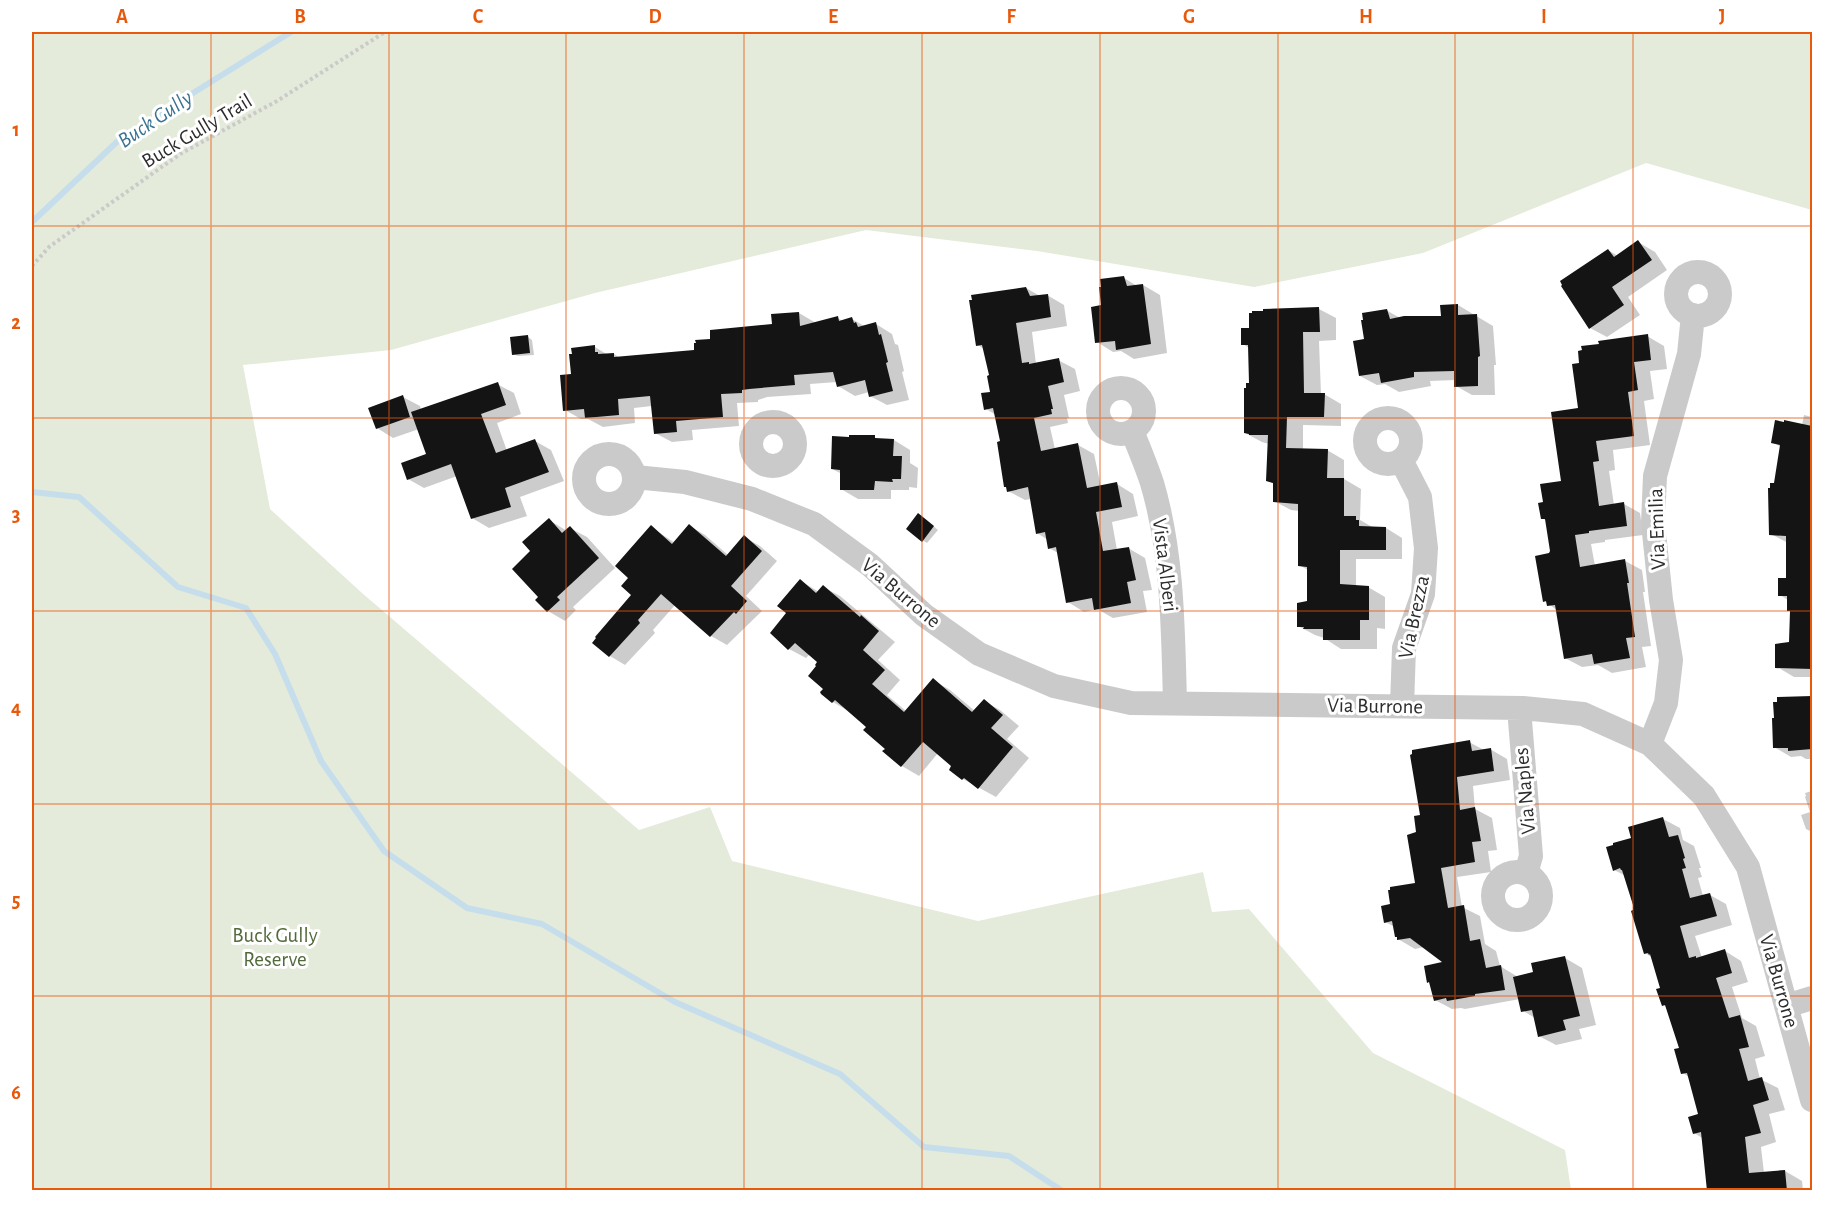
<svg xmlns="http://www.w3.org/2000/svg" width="1844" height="1222" font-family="'Alegreya Sans',sans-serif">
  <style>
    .green { fill: #e4ebda }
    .shadow { fill: #0003 }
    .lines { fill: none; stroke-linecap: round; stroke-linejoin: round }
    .stream { stroke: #c6deec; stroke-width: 6 }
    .building { fill: #141414 }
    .path { stroke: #cacaca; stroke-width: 4; stroke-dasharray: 3 3; stroke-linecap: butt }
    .minor { stroke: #cacaca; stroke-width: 24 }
    .grid { fill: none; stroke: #e8590c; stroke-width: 1.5; stroke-opacity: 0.55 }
    .labels { text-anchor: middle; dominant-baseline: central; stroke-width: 6; stroke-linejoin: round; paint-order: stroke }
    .street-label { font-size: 21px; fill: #2d2d2d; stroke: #fff }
    .park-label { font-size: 21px; fill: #526a3a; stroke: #fff }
    .water-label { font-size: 22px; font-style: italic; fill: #3a7291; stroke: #fff }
    .neatline { fill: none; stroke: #e8590c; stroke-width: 2 }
    .grid-label { font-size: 20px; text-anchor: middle; font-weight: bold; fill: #e8590c }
  </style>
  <rect width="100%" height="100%" fill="#fff"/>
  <path class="green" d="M32,32H1812V210L1646,163L1423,253L1254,287L1037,251L866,230L595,293L391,350L243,365L270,509L362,593L639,830L710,807L732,861L978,921L1203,872L1212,912L1249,909L1373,1053L1565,1150L1571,1190H32Z"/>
  <path class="shadow" d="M1638,242L1655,252L1667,270L1628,297L1640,315L1607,337L1590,328L1608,250L1618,256Z
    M1124,278L1137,286L1143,285L1160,295L1167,353L1134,359L1121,351L1113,352L1097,342L1103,307Z
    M1026,288L1040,296L1047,295L1064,305L1067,326L1032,332L1036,364L1058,360L1075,369L1080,391L1064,395L1069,418H1067L1068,423L1050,427L1055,449L1078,445L1094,454L1101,487L1117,484L1133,494L1138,516L1112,522L1117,550L1128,548L1145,558L1152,590L1143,591L1147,612L1113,618L1097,609L1084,612L1068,602L1058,553L1049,548L1048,540L1037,533L1031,499L1025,500L1008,491L1002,442L996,415L986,409L991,393L990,376L984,349L978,345Z
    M1458,305L1493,326L1496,365H1494L1495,395H1472L1456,386V380L1430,381L1431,386L1399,392L1385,384L1377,385L1360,376L1366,341L1386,310L1400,318L1442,317Z
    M1319,309L1336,318V340L1319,341L1321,394H1324L1341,404V426L1303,425V450H1327L1344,460V479L1361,489L1360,520L1374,528H1386L1402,538V559H1356V586L1368,587L1385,597V629L1377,628V649H1341L1324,638L1315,635L1298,626L1308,602V570L1299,565V511L1291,510L1274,501V484L1268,480L1269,444L1262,442L1245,433L1250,384L1249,348L1243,344L1251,329Z
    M799,313L816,323L837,318L843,321L852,319L866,327L876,324L892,334L895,344L898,345L904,371L902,372L909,400L887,405L870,396L869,392L855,396L838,386L837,382L810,384L811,394L767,397L758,400V402L737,403L739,426L692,430L693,440L672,442L655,433L652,406L634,408L635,423L603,427L588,419H581L565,410L572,375L595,347L608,355L614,354L620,358L696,352L712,340L774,325Z
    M1647,336L1664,346L1667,369L1650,371L1654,399L1644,401L1650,445L1613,450L1615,470L1609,471L1614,505L1624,504L1640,513L1643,535L1605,540V542L1591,544L1595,566L1625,561L1642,570L1645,592H1643L1651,646L1642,647L1646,667L1612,673L1598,665L1582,667L1565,658L1557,610L1544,601L1551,555L1547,521L1542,518L1545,503L1562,482L1580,410Z
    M528,337L532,340L534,355L518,356L513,354Z
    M497,384L514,393L521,414L497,423L507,451L535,441L551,450L564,481L520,497L527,516L489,528L472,518L457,476L424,488L408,479L428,455L419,429L393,438L377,428L403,397L420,406L421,410Z
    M1804,415L1812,417V677H1794L1777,667L1790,643L1791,612L1788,610V600L1780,595L1788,580V543L1771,534L1775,485L1781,447L1773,442L1802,425Z
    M874,437L879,440H894L910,450V463L918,468L917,488L909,487V490H891V499H858L841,489L842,474L832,469Z
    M924,518L938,530L927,543L922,540Z
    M549,520L567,531L570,528L587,537L615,568L573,607L576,610L565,621L548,611L538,600L540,598L532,551Z
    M690,526L705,535L728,555L744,537L760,546L777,561L746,596L762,611L727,645L711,636L675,605L653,630L655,633L625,665L610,656L634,594L630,578L651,527L675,543Z
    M801,581L819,592L823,587L840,596L895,642L878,660L900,680L887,695L906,711L933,680L950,690L975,711L984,701L1000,710L1019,726L1007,739L1029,758L996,797L963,779L954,766L938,753L919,776L902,766L884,751L887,748L868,727L850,712L833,702L821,693L825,689L819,662L810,654L806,658L789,649L788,613Z
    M1812,697V759H1806L1801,756L1791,757L1774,747L1778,698Z
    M1469,742L1484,750L1490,749L1507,759L1510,780L1473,786L1475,809L1492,818L1497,850L1488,851L1491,872L1457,877L1462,907L1480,916L1485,944L1496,951L1500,966L1518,977L1535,973L1565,958L1582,968L1596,1025L1579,1029L1582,1039L1556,1045L1539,1036L1535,1018L1523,1011L1520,999L1465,1009L1461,1008L1452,1009L1435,1000L1431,983L1445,963L1424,947L1415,949L1398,939L1395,927L1385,922L1392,906L1416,884L1418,833L1422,816Z
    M1812,791V832L1806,829L1801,815L1810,812L1805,797L1806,796L1805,793Z
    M1663,819L1680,828L1683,840L1694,846L1701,868H1699L1702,877L1698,878L1703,896L1710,895L1726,904L1732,925L1695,936L1702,958L1725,951L1741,961L1748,982L1732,987L1742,1018L1756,1026L1765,1056L1755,1059L1760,1079L1778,1088L1785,1110L1769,1114L1776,1142L1761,1147L1764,1173L1785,1171L1802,1181L1803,1190H1709L1704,1139L1694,1133L1700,1115L1689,1077L1683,1073L1681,1049L1667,1007L1663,1005L1662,989L1653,958L1645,953L1626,876L1614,870L1633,839Z"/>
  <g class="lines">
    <path class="stream" d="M32,222L121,138L291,32
      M32,492L79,497L178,587L246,608L275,654L321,761L384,851L467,908L542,924L675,1002L840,1074L924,1147L1009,1156L1061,1190"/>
  </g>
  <path class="building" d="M1638,240L1652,260L1612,287L1624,305L1589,329L1561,286L1562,285L1560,281L1608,249L1614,257Z
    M1124,276L1127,286L1143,284L1151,344L1116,350L1115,341L1095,343L1091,307L1101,305L1099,287H1101L1100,279Z
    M1026,287L1030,296L1048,294L1051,317L1016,323L1022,363L1029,362V364L1059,358L1064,382L1048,386L1053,409H1051L1052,414L1034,418L1041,451L1078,443L1087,488L1117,482L1122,507L1096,512L1103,551L1129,547L1136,580L1127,582L1131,603L1094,610L1092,598L1066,603L1056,547L1048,549L1045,532L1036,534L1028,487L1007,492L1006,487H1004L997,442L1000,441L993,408L984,410L981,393L990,392L987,376L989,375L982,345L976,346L969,300H972L971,295Z
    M1458,304V315L1477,314L1480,356L1478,357V386L1454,387V371L1414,372V377L1381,383L1379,373L1359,376L1353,341L1364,339L1361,320H1363L1362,313L1387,309L1390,319L1404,316H1441L1440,305Z
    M1319,307L1320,332H1303L1304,393H1325L1324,417H1287L1286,448L1328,449L1327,478H1344V516H1356V520H1359V526L1386,527V550H1340V584L1369,586V620H1360V640H1323V629H1303L1304,627H1297V603L1307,601V567L1298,566V504L1273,502V483L1266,481L1268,435H1249V434L1244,433V388H1246V383H1249L1248,345H1241V328H1249V313H1252V311H1263V309Z
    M799,312L800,326L838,316L839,321L852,317L854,323L856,322L858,327L876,322L879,335L881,334L888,362L886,363L893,391L869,397L865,380L837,387L833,372L794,375L795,385L749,389L742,390V393L721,394L723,417L676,421L677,432L654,434L650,396L618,399L619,415L585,418L584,409L563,411L560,375L571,374L569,354H572L571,348L595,345V352H598V354L614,353V357L694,350V343H696L695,340L710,339V330L772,324L771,314Z
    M1648,334L1651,360L1634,362L1638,390L1628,392L1634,436L1596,441L1599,461L1593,462L1599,506L1624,502L1627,526L1589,531V533L1575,535L1580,567L1625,559L1629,583H1627L1635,637L1626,638L1630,658L1594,664L1592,654L1564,659L1555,605L1547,606L1546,601L1543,602L1535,556L1549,553L1550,551L1545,519H1541L1538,503L1543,502L1540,484L1561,481L1551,412L1578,408L1572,364L1579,363L1578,351L1582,350L1581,346L1599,344L1598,341Z
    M528,335L530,353L512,355L510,337Z
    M498,382L506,405L481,414L496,453L535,439L549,472L505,488L511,507L471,519L451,464L407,480L401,463L426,454L411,412Z
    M403,395L410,417L376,429L368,408Z
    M1775,420L1784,422V420L1812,426L1811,565H1812V669L1775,668V644L1789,642L1790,611H1787V596H1778V578H1786V536L1769,535L1768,488H1770V483H1774L1780,445L1771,443Z
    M849,435H875V438L894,439L893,456H902L901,479H892L893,482L875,481L874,490H840V470L831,469L832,436L849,437Z
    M918,513L934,526L922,542L906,529Z
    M549,518L562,533L570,526L599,558L557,597L560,600L547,612L535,600L538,597L512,569L530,551L522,542Z
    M689,524L726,556L744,535L762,551L731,586L747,601L736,614L734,612L710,637L661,594L638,620L640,623L609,657L592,643L596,638L595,637L631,595L621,586L628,578L615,566L651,525L672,544Z
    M800,579L816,593L823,585L860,617L861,615L879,631L863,650L885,670L872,684L904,712L933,678L972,712L984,699L1003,715L991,728L1013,747L978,789L964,778L962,780L949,770L951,766L923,742L901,767L882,751L885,749L863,730L866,727L835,700L832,703L821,694L820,692L823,689L808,676L816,666L815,665L817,662L795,643L788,650L770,633L786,613L777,606Z
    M1812,696V749L1788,751V748H1773L1772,718H1774L1773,702H1777V697Z
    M1470,740L1472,751L1491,748L1494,771L1457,777L1460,810L1475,807L1481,841L1472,842L1475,862L1441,868L1448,908L1464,905L1470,941L1480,939L1486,968L1501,965L1505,990L1475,994V996L1447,1001L1446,998L1434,1001L1429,982L1427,983L1424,966L1442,962L1410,938L1397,940V937H1395L1392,921L1384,923L1381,906L1390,904L1388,890H1390V887L1415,883L1407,835L1416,832L1414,816L1420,815L1410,755L1412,754V750Z
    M1663,817L1669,837L1678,835L1685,858L1683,859L1686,868L1682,869L1690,898L1710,893L1717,916L1680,926L1689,958L1696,956V958L1725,949L1732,973L1716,978L1729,1018L1740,1015L1749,1047L1739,1049L1748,1081L1762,1077L1769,1100L1753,1105L1761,1133L1745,1137L1749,1173L1785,1170L1787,1191H1707L1701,1132L1693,1134L1688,1117L1698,1114L1687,1073L1681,1074L1674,1049L1679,1048L1665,1005L1662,1006L1656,989L1660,988L1650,954L1649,955L1648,953L1644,954L1631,911L1633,910V905L1622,870H1621L1620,868L1613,871L1606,847L1613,845V843L1631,838L1628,827Z
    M1565,956L1580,1016L1563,1020L1566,1030L1538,1037L1532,1010L1521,1012L1513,977L1533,972L1531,963Z"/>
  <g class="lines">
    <path class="path" d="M32,266L49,247L180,154L277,101L385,32"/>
    <path class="minor" d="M1676 294a22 22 0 1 1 44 0a22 22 0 1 1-44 0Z
      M1098 411a23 23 0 1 1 46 0a23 23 0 1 1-46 0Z
      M1365 441a23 23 0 1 1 46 0a23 23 0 1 1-46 0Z
      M751 444a22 22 0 1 1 44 0a22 22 0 1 1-44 0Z
      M1132,431C1139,448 1146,465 1152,483C1173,554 1173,630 1175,703
      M584 479a25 25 0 1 1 50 0a25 25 0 1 1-50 0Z
      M1401,460L1420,497L1426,548L1423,594L1404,648L1402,706
      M635,477L685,482L752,499L814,524L870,565L924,615L979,654L1054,686L1131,703L1523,708L1583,714L1650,744L1704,796L1748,867L1812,1100
      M1519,708L1531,856L1526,873
      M1650,744L1666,703L1671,660L1661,600L1653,523L1655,476L1689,354L1693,315
      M1493 896a24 24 0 1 1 48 0a24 24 0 1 1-48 0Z
      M1786,1006L1812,998"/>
  </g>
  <path class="grid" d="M211,32V1190M389,32V1190M566,32V1190M744,32V1190M922,32V1190M1100,32V1190M1278,32V1190M1455,32V1190M1633,32V1190M32,226H1812M32,418H1812M32,611H1812M32,804H1812M32,996H1812"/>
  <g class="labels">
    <g class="street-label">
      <text transform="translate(197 131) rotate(-31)">Buck Gully Trail</text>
      <text transform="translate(1657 529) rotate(-92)">Via Emilia</text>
      <text transform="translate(1165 565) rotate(83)">Vista Alberi</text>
      <text transform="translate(901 593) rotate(40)">Via Burrone</text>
      <text transform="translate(1414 617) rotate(-78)">Via Brezza</text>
      <text transform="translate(1375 706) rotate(1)">Via Burrone</text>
      <text transform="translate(1525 791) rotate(-95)">Via Naples</text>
      <text transform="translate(1779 981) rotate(74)">Via Burrone</text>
    </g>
    <g class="park-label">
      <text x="275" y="935">Buck Gully<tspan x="275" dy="24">Reserve</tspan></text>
    </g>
    <g class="water-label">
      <text transform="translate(155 119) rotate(-34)">Buck Gully</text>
    </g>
  </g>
  <rect width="1844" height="1222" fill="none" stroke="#ffffff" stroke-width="66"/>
  <rect x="33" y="33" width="1778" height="1156" class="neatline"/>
  <g class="grid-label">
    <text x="122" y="23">A</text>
    <text x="300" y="23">B</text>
    <text x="478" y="23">C</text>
    <text x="655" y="23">D</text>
    <text x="833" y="23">E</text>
    <text x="1011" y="23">F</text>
    <text x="1189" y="23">G</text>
    <text x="1366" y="23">H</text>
    <text x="1544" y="23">I</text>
    <text x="1722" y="23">J</text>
    <text x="16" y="136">1</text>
    <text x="16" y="329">2</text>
    <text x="16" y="521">3</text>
    <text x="16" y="714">4</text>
    <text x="16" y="907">5</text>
    <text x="16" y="1099">6</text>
  </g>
</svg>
